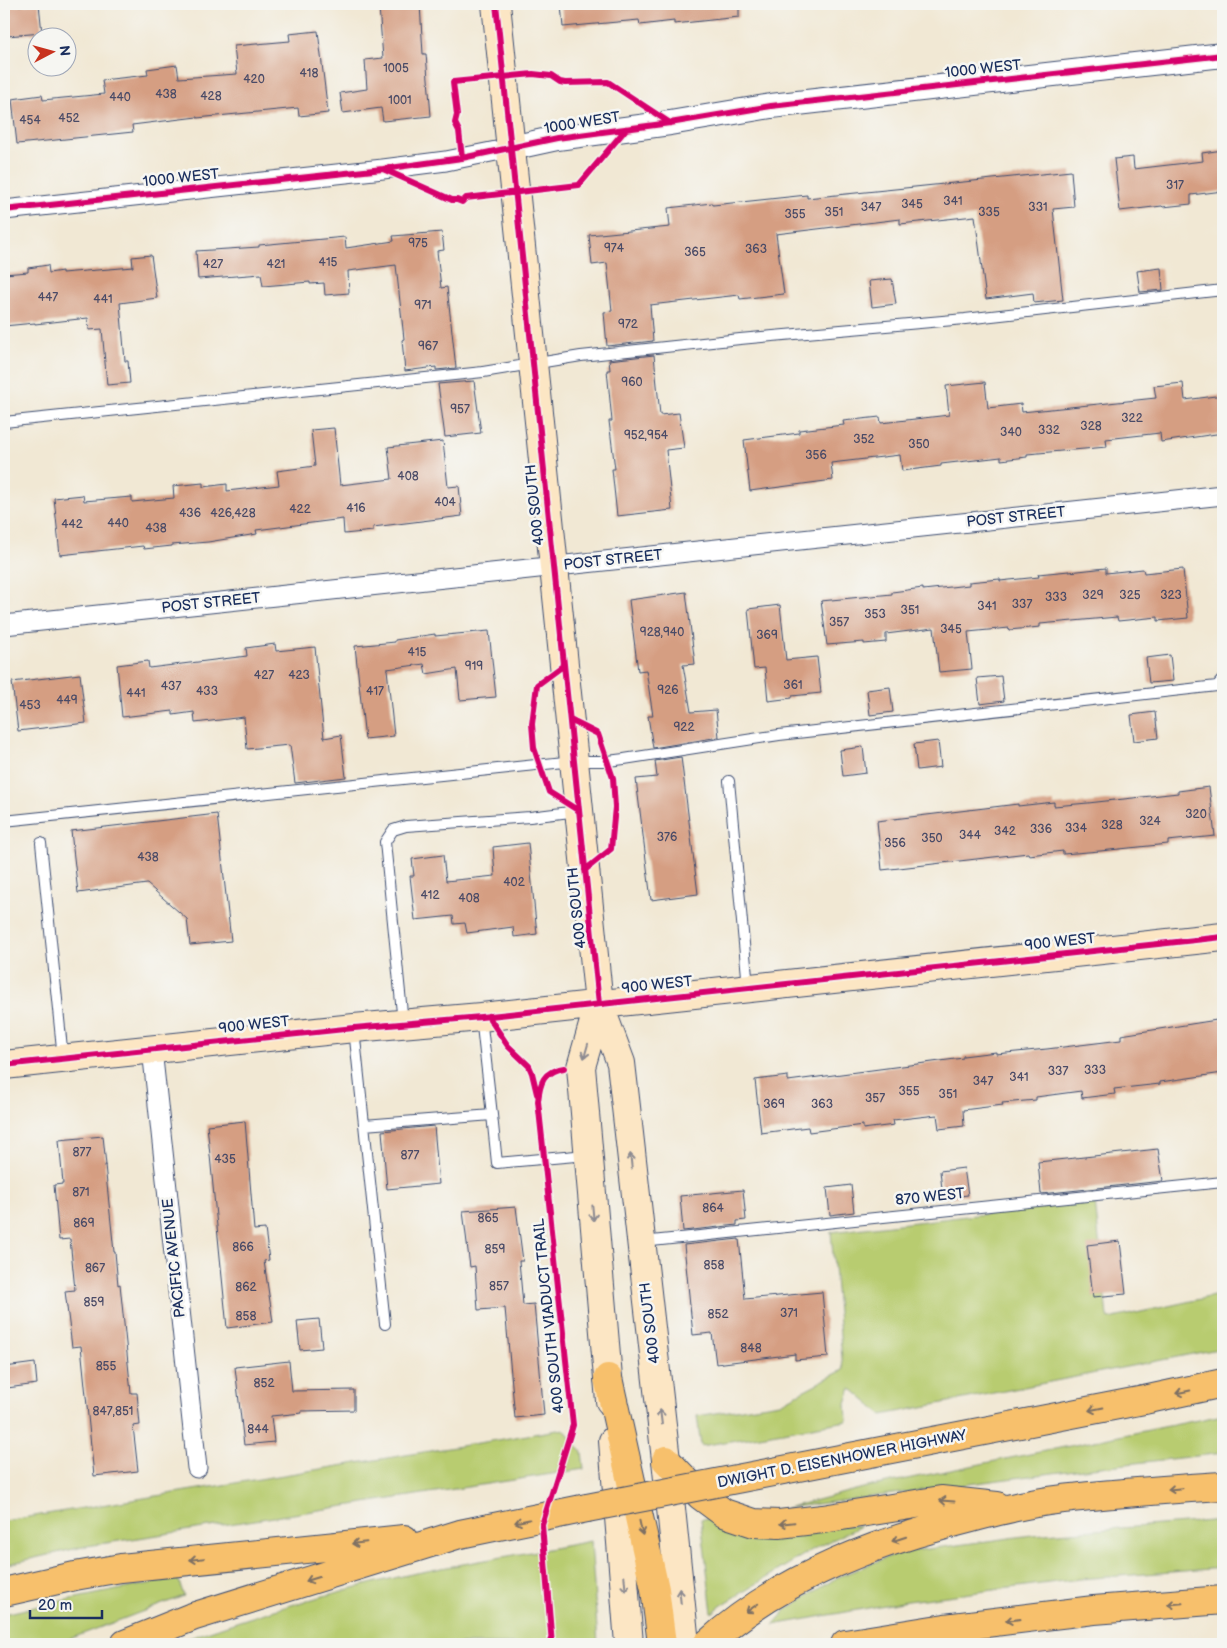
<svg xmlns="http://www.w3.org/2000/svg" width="1227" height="1648" font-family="'Balsamiq Sans',sans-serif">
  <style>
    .green { fill: #b8cc70; stroke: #6a7e67 }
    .building { fill: #d59e82 }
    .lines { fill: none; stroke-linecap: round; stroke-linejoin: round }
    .service-casing { stroke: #3b4b70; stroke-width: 12 }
    .minor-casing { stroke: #3b4b70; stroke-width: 21 }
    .tertiary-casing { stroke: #3b4b70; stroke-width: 26 }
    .secondary-casing { stroke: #3b4b70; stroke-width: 30 }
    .motorway-casing { stroke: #3b4b70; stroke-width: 30 }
    .service { stroke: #fff; stroke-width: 10 }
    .minor { stroke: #fff; stroke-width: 19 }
    .tertiary { stroke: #fff; stroke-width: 24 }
    .secondary { stroke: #fce6c4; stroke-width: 28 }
    .motorway { stroke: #f7c06c; stroke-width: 28 }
    .motorway-bridge-casing { stroke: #3b4b70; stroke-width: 30; stroke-linecap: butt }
    .motorway-bridge { stroke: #f7c06c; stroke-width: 28 }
    .cycleway-casing { stroke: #f6f6f2; stroke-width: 9 }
    .cycleway { stroke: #d6006c; stroke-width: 6 }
    .oneway { stroke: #8c8a91 }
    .oneway2 { stroke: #7e7064 }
    .labels { text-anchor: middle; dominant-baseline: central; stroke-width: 5; stroke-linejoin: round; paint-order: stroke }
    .number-label { font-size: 12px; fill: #4a4b67 }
    .street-label { font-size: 15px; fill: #1b2f5e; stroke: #f6f6f2 }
  </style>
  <rect width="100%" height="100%" fill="#f6f6f2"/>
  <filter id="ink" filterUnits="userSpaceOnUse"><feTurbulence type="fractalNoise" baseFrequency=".02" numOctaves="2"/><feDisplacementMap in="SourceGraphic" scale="10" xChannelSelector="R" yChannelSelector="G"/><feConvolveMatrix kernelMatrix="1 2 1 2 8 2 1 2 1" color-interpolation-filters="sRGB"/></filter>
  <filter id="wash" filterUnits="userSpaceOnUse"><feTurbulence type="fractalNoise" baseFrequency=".0096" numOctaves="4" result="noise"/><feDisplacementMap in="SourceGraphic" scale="20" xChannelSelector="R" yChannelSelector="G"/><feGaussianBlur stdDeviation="1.12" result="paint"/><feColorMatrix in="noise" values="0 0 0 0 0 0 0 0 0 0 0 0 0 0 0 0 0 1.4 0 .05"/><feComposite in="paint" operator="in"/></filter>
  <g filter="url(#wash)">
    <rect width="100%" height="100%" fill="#f1e8d4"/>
    <path class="green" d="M1095,1201L1107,1317L1109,1319L1223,1294V1348L882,1415L851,1388L846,1403L847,1421L701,1446L697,1416L780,1403L843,1370L831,1232Z
      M1223,1415V1453L1083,1469L786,1508L867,1487Z
      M564,1429L582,1452L584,1469L87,1546L4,1565V1521Z
      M711,1518L859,1526V1527L810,1551L722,1605L712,1613L701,1519Z
      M1223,1520V1568L1080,1579L908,1601L773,1625L787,1609L838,1577L898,1553L1032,1535Z
      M591,1541L598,1644H173C249,1616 328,1593 407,1575C468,1562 530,1553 591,1541Z
      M178,1578L184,1596L56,1644H4V1614L56,1602Z"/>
    <g id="blocks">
      <path class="building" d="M39,4L42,33L7,36L5,7Z
        M420,4L423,54H426L431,116L383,121L381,108L343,113L340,93L367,89L365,60L383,58L379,7Z
        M561,4H739V17L674,24V21L640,25L639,20L563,27Z
        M318,31L328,113L299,116L298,108L197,118V117L132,125L133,132L17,144L12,99L42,95L43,100L104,94L102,80L148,75L147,69L177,65L179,78L237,74L234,46L290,41L289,34Z
        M1223,150V191L1191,195V204L1163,207L1162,206L1120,211L1114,159L1133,157L1134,169L1203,161L1202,153Z
        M1071,171L1074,207L1053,209L1063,300L1034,303L1033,293L986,299L975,216L900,224V219L776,234L784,294L740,299L739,295L650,305L653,341L607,346L604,312L612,311L607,263L592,265L589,235L670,227L668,208L712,203L713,205L807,195V198Z
        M442,232L444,250L437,251L441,288L447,287L456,368L436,370V367L405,371L402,340L404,339L396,265L348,271L349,293L325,295L324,283L310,284V282L263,286L261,274L198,279L196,251L259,247V245L345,237L346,248L394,241L393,236Z
        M151,255L157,298L120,303L125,361H128L130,383L107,385L102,329L89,330L88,318L35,324V323L4,326V274L28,272V268L48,265L49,273L62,271V273L133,267L132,257Z
        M1161,268L1163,290L1140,292L1137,271Z
        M892,279L896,304L872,307L869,281Z
        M654,355L660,415L679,413L684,448L666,450L672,510L617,516L612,469H615L609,421H612L607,370H610L609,360Z
        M474,381L481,433L445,437L438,384Z
        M985,382L988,408L1021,404L1022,412L1156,398L1154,386L1183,383L1185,400L1223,395V433L1161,442L1160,433L1106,439L1107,447L1027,454V457L1001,460V457L941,464V466L902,471L900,455L831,463L833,480L750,491L744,440L799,433V430L844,425L843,421L880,417L881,423L949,415L946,386Z
        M334,428L340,485L392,479L388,447L443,441L448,487L459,486L462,516L373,527V531L344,534L343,519L256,530L257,534L208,542L172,545V546L144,549L143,546L60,555L54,498L83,495L84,501L132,497V502L174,498L173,486L203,483V487L227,484V491L279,485L277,471L315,466L311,430Z
        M1106,568V573L1143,569L1144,573L1183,569L1188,618L1158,621V617L1118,621L1117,617L1040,624V627L1009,630V628L968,632L972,669L939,672L934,628L886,634V642L864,644V642L827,645L821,601L892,594V592L923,588V590L969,585V582L1000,579V581L1039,577L1038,574L1069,571V572Z
        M686,592L695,664L683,665L691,712L716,710L719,737L653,748L648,716H653L646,670L638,671L629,600Z
        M780,605L786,660L817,657L821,693L792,696V698L768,701L765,668L754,669L748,609Z
        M489,631L496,697L460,700L457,669L426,674L424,664L387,669L394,736L365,739L355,646L395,642V640L435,634V636Z
        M275,644L276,651L315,647L324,738L341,735L346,777L295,783L290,745L247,749L244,717L195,723L194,712L173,715V711L122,717L117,665L148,661L149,668L247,656L246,648Z
        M1170,655L1173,681L1149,683L1146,658Z
        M80,674L86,723L18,731L12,682Z
        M1001,676L1004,701L980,704L977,678Z
        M890,687L893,712L870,715L867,690Z
        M1155,712L1158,738L1134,741L1131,715Z
        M938,741L941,767L917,770L914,744Z
        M863,747L866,773L843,776L840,750Z
        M681,757L698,894L651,900L636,779L657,777L655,761Z
        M1209,787L1215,836L1168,841V844L1100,851L1063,854V851L1029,855L1028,853L882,870L877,821L1018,804V806L1054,802V806L1088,803L1178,793V791Z
        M217,814L231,941L190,945L187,919L147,884L78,893L71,831Z
        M528,843L537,934L514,937L513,927L467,933L465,923L454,924L453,916L415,920L410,876H414L412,859L443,855L446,881L495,876L493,847Z
        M1223,1019V1073L1160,1082V1084L1114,1089L1115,1094L1082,1098L1081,1091L1036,1097V1100L1002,1103L1003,1105L963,1110L964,1126L939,1129L937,1115L893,1120L894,1125L863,1129V1125L809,1132L808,1127L761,1133L755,1080L788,1076V1081L963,1058V1056L996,1052V1054L1047,1049L1121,1040V1035Z
        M245,1121L254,1230L265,1229L269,1260L264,1261L273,1322L227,1328L207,1125Z
        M434,1126L439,1184L387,1189L382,1131Z
        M103,1136L106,1165H105L114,1252H115L118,1285L120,1284L131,1393H137L140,1425L133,1426L138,1471L94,1476L81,1346L72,1347L65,1291L75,1290L70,1239L59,1240L54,1185L63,1184L59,1140Z
        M1158,1149L1163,1181L1041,1194L1038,1162Z
        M964,1168L968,1195L943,1198L940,1171Z
        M851,1185L854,1212L830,1215L827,1188Z
        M743,1190L746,1220L737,1221V1225L683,1231L680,1196Z
        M516,1207L523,1261H519L523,1305L534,1304L544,1415L515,1418L505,1308L478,1310L475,1266L470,1267L463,1211Z
        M739,1239L745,1299L822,1292L828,1357L795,1360V1354L716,1364L712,1333L693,1335L684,1245Z
        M1120,1241L1126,1294L1093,1297L1087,1245Z
        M319,1319L322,1348L300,1350L297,1321Z
        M289,1361L292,1391L354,1390V1410L301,1411L302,1413L271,1416L274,1442L244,1445L235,1367Z
        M35,1363L37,1384L7,1388L5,1367Z"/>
    </g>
  </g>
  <g filter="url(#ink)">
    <use href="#blocks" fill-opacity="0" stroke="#3b4b70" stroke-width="1"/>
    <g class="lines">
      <g class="service-casing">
        <path id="service" d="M4,422L483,372L581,356L740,339L965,319L1223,290
          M729,781L748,987
          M4,821L574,761H608L624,759L779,735L1217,686L1223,679
          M41,843L63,1058
          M403,1023L385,842L393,830L406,826L530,817L578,811
          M354,1029L385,1324
          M492,1115L497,1163L587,1155
          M364,1125L492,1115L481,1017
          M642,1242L1223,1182"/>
      </g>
      <g class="minor-casing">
        <path id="minor" d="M4,210L383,169L446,161L511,148
          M4,625L1223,495
          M152,1049L197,1468"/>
      </g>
      <g class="tertiary-casing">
        <path id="tertiary" d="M511,148L557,138L670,123L771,106L1223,55"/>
      </g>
      <g class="secondary-casing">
        <path id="secondary" d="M496,4L599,1004L621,1063L666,1460L685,1644
          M599,1004L581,1067L610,1401
          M4,1065L354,1028L481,1017L1223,937
          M613,1441L629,1644"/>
      </g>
      <g class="motorway-casing">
        <path id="motorway" d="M608,1378L655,1589L662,1644
          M1144,1400L1223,1383
          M666,1460L701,1496L724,1513L754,1523L779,1524L823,1519L941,1500L997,1506
          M4,1592L75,1576L121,1568L404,1539
          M125,1644L192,1617L460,1534L587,1508
          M707,1644C773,1584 856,1549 942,1526C965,1520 988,1513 1012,1508C1045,1500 1080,1497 1113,1494C1150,1491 1187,1488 1223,1486
          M845,1644L945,1628L1094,1610L1223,1600"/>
      </g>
      <use href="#service" class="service"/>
      <use href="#minor" class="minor"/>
      <use href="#tertiary" class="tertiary"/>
      <use href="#secondary" class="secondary"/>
      <use href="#motorway" class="motorway"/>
      <g class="motorway-bridge-casing">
        <path id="motorway-bridge" d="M587,1508L1144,1400"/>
      </g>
      <use href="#motorway-bridge" class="motorway-bridge"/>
      <g class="cycleway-casing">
        <path id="cycleway" d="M496,4L599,1004
          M462,158L459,131L455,123L457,115L453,82L533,74L551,76L560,82L565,83L608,82L670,123
          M383,169L452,200H457L462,202L466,198L579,185L626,129
          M4,210L383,169L462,158L557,138L670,123L771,106L1223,55
          M564,665L537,685L532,724L534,748L549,792L579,811
          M570,720L598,734L613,778L615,807L611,849L585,870
          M488,1016L508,1046L529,1066L532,1073L537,1094
          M4,1065L354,1028L481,1017L1223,937
          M552,1644L542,1525L573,1425L538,1101C540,1083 543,1071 564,1068"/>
      </g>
      <use href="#cycleway" class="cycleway"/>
    </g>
    <defs><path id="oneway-shaft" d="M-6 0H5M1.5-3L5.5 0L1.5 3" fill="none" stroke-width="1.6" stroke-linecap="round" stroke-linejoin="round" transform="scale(1.25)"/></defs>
    <g class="oneway">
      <use href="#oneway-shaft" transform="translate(586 1051) rotate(106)"/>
      <use href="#oneway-shaft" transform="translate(631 1161) rotate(-96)"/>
      <use href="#oneway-shaft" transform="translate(593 1213) rotate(85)"/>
      <use href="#oneway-shaft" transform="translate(661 1417) rotate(-97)"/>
      <use href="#oneway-shaft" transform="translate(625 1584) rotate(85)"/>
      <use href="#oneway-shaft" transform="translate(680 1596) rotate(-96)"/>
    </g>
    <g class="oneway2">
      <use href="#oneway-shaft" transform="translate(1183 1392) rotate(168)"/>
      <use href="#oneway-shaft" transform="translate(1096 1409) rotate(169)"/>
      <use href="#oneway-shaft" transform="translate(1175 1489) rotate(175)"/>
      <use href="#oneway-shaft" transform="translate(947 1501) rotate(-176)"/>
      <use href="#oneway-shaft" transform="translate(522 1521) rotate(169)"/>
      <use href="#oneway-shaft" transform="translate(787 1523) rotate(174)"/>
      <use href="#oneway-shaft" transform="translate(641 1528) rotate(78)"/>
      <use href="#oneway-shaft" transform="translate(899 1539) rotate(162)"/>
      <use href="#oneway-shaft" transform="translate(359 1543) rotate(174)"/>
      <use href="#oneway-shaft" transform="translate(197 1559) rotate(174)"/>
      <use href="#oneway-shaft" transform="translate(313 1579) rotate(163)"/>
      <use href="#oneway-shaft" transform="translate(1175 1604) rotate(175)"/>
      <use href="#oneway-shaft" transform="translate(752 1608) rotate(145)"/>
      <use href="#oneway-shaft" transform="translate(1013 1620) rotate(173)"/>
    </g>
  </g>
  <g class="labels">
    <g class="number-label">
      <text x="396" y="68">1005</text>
      <text x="309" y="73">418</text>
      <text x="254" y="79">420</text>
      <text x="166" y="94">438</text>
      <text x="211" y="96">428</text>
      <text x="120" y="97">440</text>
      <text x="400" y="100">1001</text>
      <text x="69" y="118">452</text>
      <text x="30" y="120">454</text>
      <text x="1175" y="185">317</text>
      <text x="953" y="201">341</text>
      <text x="912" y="204">345</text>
      <text x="871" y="207">347</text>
      <text x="1038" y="207">331</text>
      <text x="834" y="212">351</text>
      <text x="989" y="212">335</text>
      <text x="795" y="214">355</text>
      <text x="418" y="243">975</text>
      <text x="614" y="248">974</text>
      <text x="756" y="249">363</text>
      <text x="695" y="252">365</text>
      <text x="328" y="262">415</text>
      <text x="213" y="264">427</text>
      <text x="276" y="264">421</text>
      <text x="48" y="297">447</text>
      <text x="103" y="299">441</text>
      <text x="423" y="305">971</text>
      <text x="628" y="324">972</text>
      <text x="428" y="346">967</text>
      <text x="632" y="382">960</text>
      <text x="460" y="409">957</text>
      <text x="1132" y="418">322</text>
      <text x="1091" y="426">328</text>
      <text x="1049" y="430">332</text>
      <text x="1011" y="432">340</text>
      <text x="646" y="435">952,954</text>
      <text x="864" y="439">352</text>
      <text x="919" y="444">350</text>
      <text x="816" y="455">356</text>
      <text x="408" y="476">408</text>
      <text x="445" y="502">404</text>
      <text x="356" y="508">416</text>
      <text x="300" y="509">422</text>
      <text x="190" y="513">436</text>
      <text x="233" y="513">426,428</text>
      <text x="118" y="523">440</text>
      <text x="72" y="524">442</text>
      <text x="156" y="528">438</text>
      <text x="1093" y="595">329</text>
      <text x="1130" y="595">325</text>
      <text x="1171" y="595">323</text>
      <text x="1056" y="597">333</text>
      <text x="1022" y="604">337</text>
      <text x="987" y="606">341</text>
      <text x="910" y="610">351</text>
      <text x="875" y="614">353</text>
      <text x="839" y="622">357</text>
      <text x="951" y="629">345</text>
      <text x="662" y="632">928,940</text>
      <text x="767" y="635">369</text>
      <text x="417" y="652">415</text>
      <text x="474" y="666">919</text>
      <text x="264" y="675">427</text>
      <text x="299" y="675">423</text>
      <text x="793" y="685">361</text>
      <text x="171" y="686">437</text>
      <text x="668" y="690">926</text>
      <text x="207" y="691">433</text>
      <text x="375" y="691">417</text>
      <text x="136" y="693">441</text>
      <text x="67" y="700">449</text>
      <text x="30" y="705">453</text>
      <text x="684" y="727">922</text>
      <text x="1196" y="814">320</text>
      <text x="1150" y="821">324</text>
      <text x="1112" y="825">328</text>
      <text x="1076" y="828">334</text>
      <text x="1041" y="829">336</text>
      <text x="1005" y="831">342</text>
      <text x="970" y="835">344</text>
      <text x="667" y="837">376</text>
      <text x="932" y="838">350</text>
      <text x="895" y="843">356</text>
      <text x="148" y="857">438</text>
      <text x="514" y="882">402</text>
      <text x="430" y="895">412</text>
      <text x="469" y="898">408</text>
      <text x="1095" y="1070">333</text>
      <text x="1058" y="1071">337</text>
      <text x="1019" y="1077">341</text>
      <text x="983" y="1081">347</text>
      <text x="909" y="1091">355</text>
      <text x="948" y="1094">351</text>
      <text x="875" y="1098">357</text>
      <text x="774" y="1104">369</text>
      <text x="822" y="1104">363</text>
      <text x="82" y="1152">877</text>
      <text x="410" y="1155">877</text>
      <text x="225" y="1159">435</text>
      <text x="81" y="1192">871</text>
      <text x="713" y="1208">864</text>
      <text x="488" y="1218">865</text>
      <text x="84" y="1223">869</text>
      <text x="243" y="1247">866</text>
      <text x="495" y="1249">859</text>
      <text x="714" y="1265">858</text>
      <text x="95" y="1268">867</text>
      <text x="499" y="1286">857</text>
      <text x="246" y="1287">862</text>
      <text x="94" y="1302">859</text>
      <text x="789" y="1313">371</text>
      <text x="718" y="1314">852</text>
      <text x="246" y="1316">858</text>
      <text x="751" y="1348">848</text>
      <text x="106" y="1366">855</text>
      <text x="264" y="1383">852</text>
      <text x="113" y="1411">847,851</text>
      <text x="258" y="1429">844</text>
    </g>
    <g class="street-label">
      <text transform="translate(983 69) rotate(-6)">1000 WEST</text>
      <text transform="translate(582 123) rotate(-9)">1000 WEST</text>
      <text transform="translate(181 178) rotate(-6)">1000 WEST</text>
      <text transform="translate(535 505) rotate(-96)">400 SOUTH</text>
      <text transform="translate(1016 517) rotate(-6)">POST STREET</text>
      <text transform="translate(613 560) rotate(-6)">POST STREET</text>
      <text transform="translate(211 603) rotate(-6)">POST STREET</text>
      <text transform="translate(577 908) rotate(-96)">400 SOUTH</text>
      <text transform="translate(1060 942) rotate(-6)">900 WEST</text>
      <text transform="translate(657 985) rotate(-6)">900 WEST</text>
      <text transform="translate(254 1025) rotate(-6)">900 WEST</text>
      <text transform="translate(930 1197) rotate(-6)">870 WEST</text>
      <text transform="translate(174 1258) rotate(-96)">PACIFIC AVENUE</text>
      <text transform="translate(549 1316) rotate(-96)">400 SOUTH VIADUCT TRAIL</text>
      <text transform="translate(650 1323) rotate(-97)">400 SOUTH</text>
      <text transform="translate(842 1459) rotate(-11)">DWIGHT D. EISENHOWER HIGHWAY</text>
    </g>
  </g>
  <rect width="1227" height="1648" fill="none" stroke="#f6f6f2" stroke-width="20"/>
  <g transform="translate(52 52) rotate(84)"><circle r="24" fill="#f6f6f2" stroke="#9ea6b7"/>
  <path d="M0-4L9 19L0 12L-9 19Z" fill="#c8321e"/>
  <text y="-8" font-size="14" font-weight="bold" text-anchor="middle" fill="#1b2f5e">N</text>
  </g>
  <path d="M30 1610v8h72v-8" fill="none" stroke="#1b2f5e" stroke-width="2.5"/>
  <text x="38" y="1610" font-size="15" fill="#1b2f5e" stroke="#f6f6f2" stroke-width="4" paint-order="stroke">20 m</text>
</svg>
